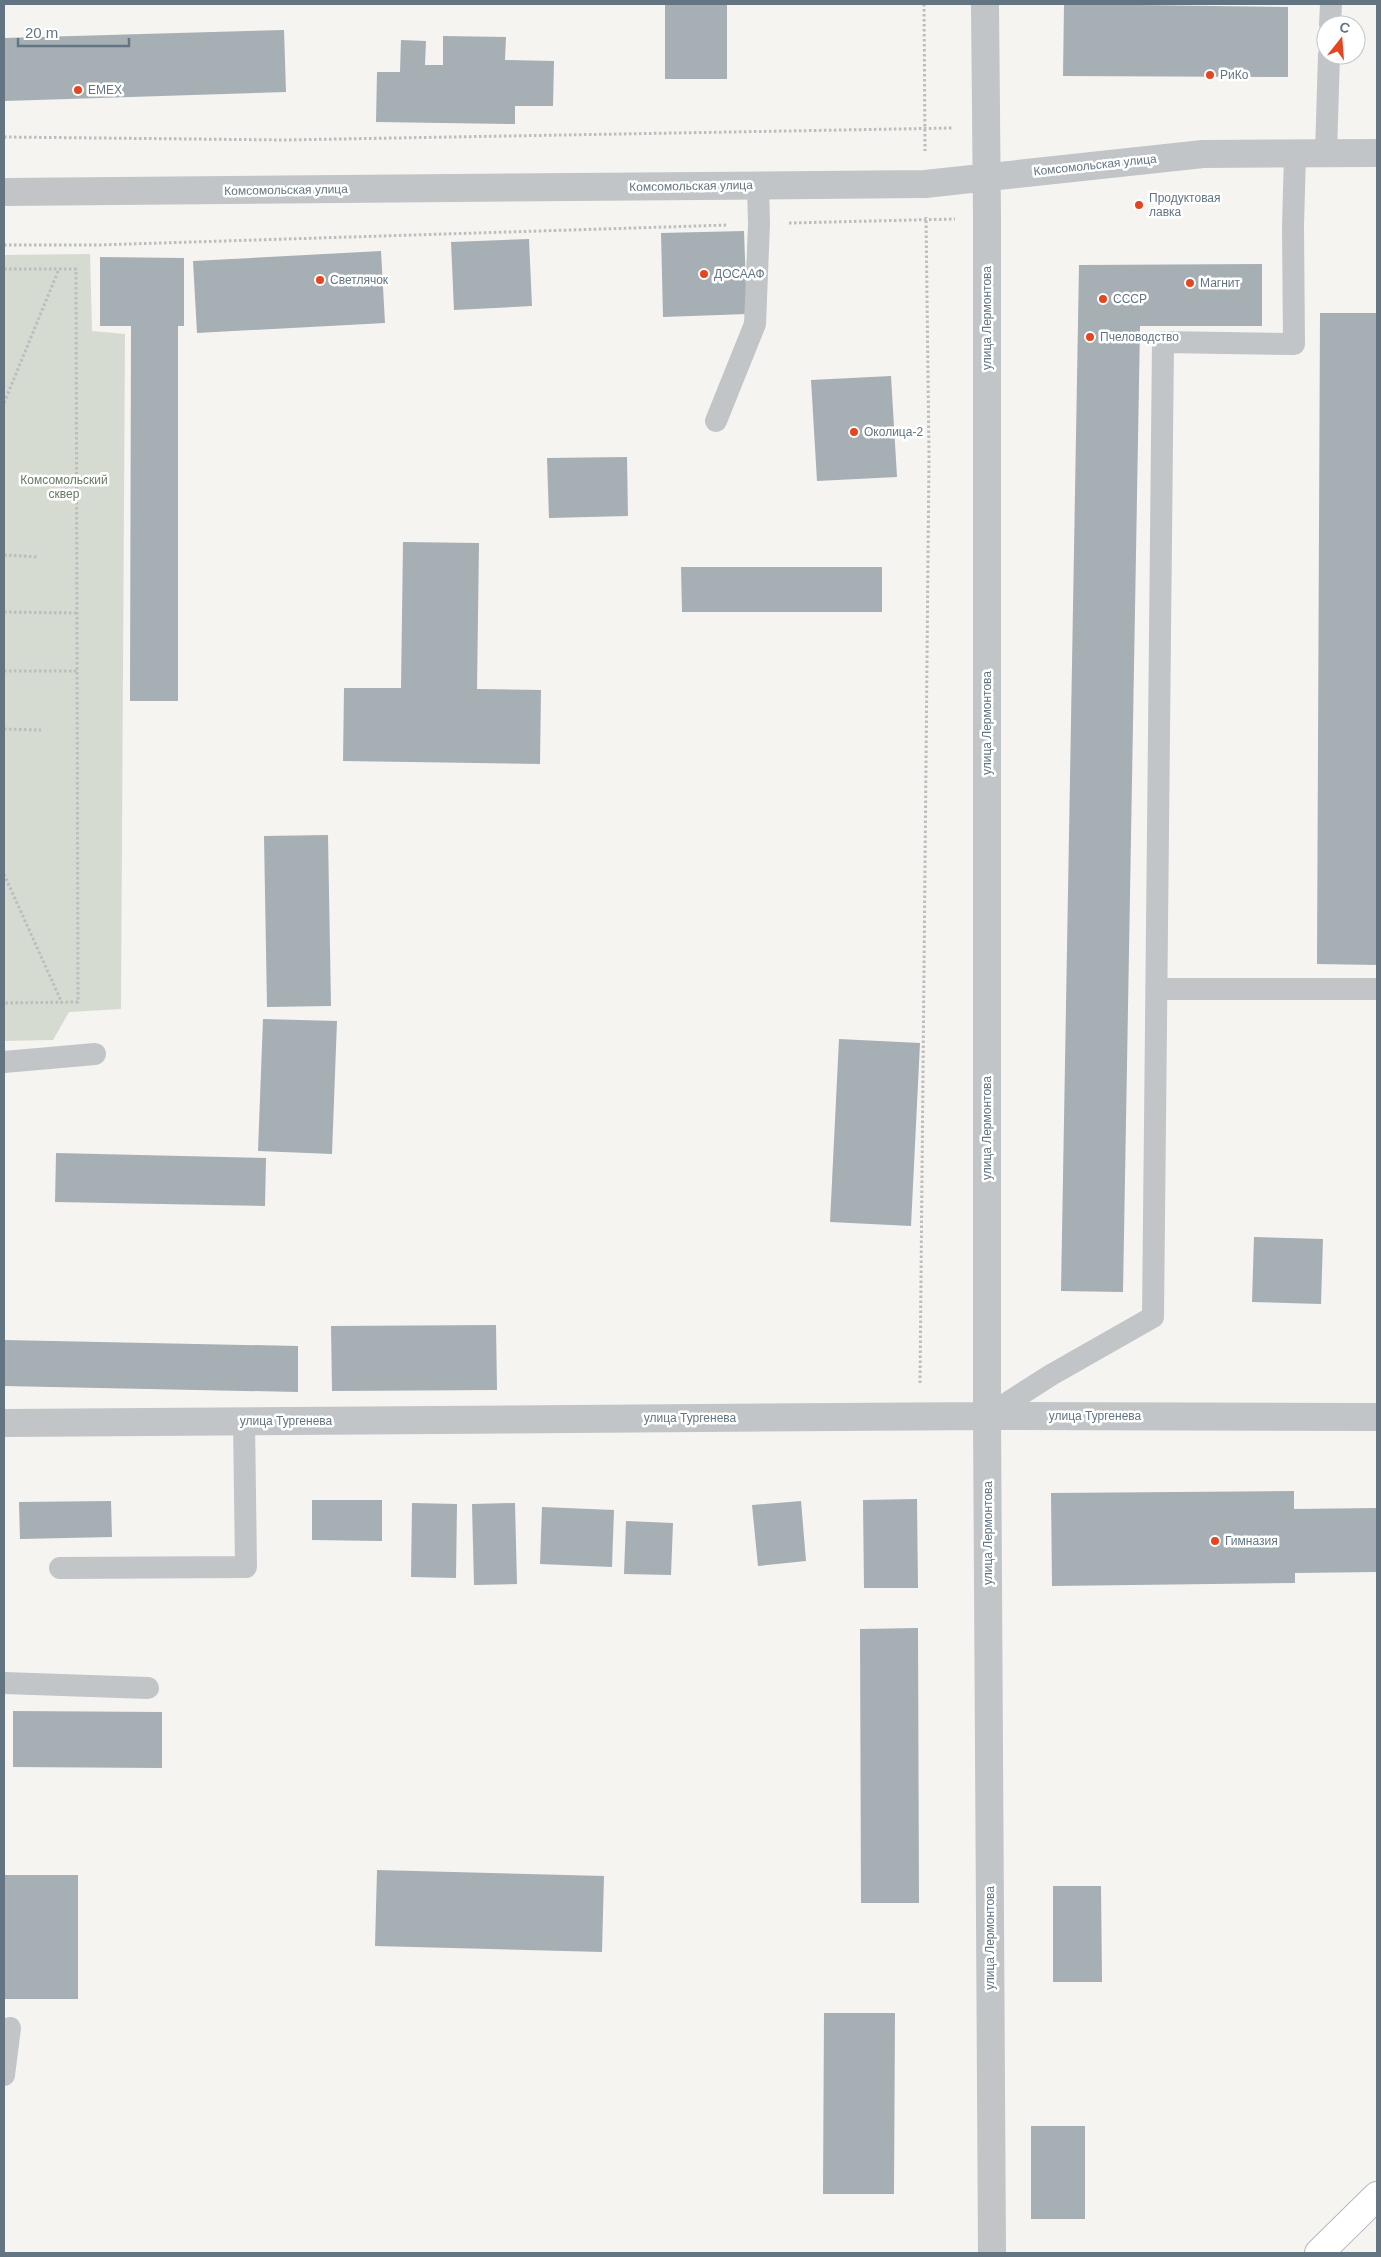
<svg xmlns="http://www.w3.org/2000/svg" width="1381" height="2257" font-family="Helvetica,sans-serif">
  <style>
    .green { fill: #d6dbd1 }
    .building { fill: #a6afb4 }
    .lines { fill: none; stroke-linecap: round; stroke-linejoin: round }
    .secondary-casing { stroke: #b4b9bd; stroke-width: 30 }
    .path { stroke: #bbbdbf; stroke-width: 3; stroke-dasharray: 2.5 2.5; stroke-linecap: butt }
    .service { stroke: #c1c5c8; stroke-width: 22 }
    .minor { stroke: #c1c5c8; stroke-width: 28 }
    .secondary { stroke: #fff; stroke-width: 28 }
    .poi-dot { fill: #e44621; stroke: #fff; stroke-width: 2 }
    .labels { text-anchor: middle; dominant-baseline: central; stroke-width: 5; stroke-linejoin: round; paint-order: stroke }
    .poi-label { font-size: 12px; fill: #637582; stroke: #fff; text-anchor: start }
    .street-label { font-size: 12px; fill: #637582; stroke: #fff }
    .park-label { font-size: 12px; fill: #677962; stroke: #fff }
  </style>
  <rect width="100%" height="100%" fill="#f5f4f0"/>
  <path class="green" d="M90,254L92,331L125,334L121,1009L69,1012L53,1040L4,1041V255Z"/>
  <path class="building" d="M665,4H727V79H665Z
    M1064,4L1288,7V77L1063,76Z
    M284,30L286,92L5,101L4,38Z
    M443,36L506,37L505,60L554,61L553,106H515V124L376,122L377,72H400L401,40L426,41L425,65H443Z
    M744,231L747,314L663,317L661,233Z
    M529,239L532,306L454,310L451,242Z
    M381,251L385,323L197,333L193,261Z
    M100,257L184,258V326H178V701H130L131,326H100Z
    M1262,264V326H1140L1123,1292L1061,1291L1079,265Z
    M1320,313H1377V965L1317,964Z
    M891,376L897,477L817,481L811,380Z
    M627,457L628,516L549,518L547,458Z
    M403,542L479,543L477,689L541,690L540,764L343,761L344,688H401Z
    M681,567H882V612H682Z
    M328,835L331,1006L267,1007L264,836Z
    M263,1019L337,1021L332,1154L258,1151Z
    M839,1039L920,1043L911,1226L830,1222Z
    M56,1153L266,1158L265,1206L55,1202Z
    M1254,1237L1323,1239L1321,1304L1252,1302Z
    M496,1325L497,1390L332,1391L331,1326Z
    M4,1340L298,1346V1392L4,1386Z
    M1294,1491V1509L1377,1508V1572L1295,1573V1583L1052,1586L1051,1493Z
    M917,1499L918,1588H864L863,1500Z
    M312,1500H382V1541L312,1540Z
    M111,1501L112,1537L20,1539L19,1502Z
    M801,1501L806,1561L758,1566L752,1505Z
    M412,1503L457,1504L456,1578L411,1577Z
    M515,1503L517,1584L474,1585L472,1504Z
    M542,1507L614,1510L612,1567L540,1564Z
    M626,1521L673,1523L671,1575L624,1574Z
    M918,1628L919,1903H861L860,1629Z
    M13,1711L162,1712V1768L13,1767Z
    M377,1870L604,1876L602,1952L375,1946Z
    M4,1875H78V1999H4Z
    M1053,1886H1101L1102,1982H1053Z
    M824,2013H895L894,2194H823Z
    M1031,2126H1085V2219H1031Z"/>
  <g class="lines">
    <g class="secondary-casing">
      <path id="secondary" d="M1319,2253L1377,2196"/>
    </g>
    <path class="path" d="M924,4L925,151
      M4,137L284,140L953,128
      M789,223L955,219
      M4,245H98L728,225
      M4,269H76L78,1002L4,1003
      M4,403L59,269
      M4,555L39,557
      M4,612L76,613
      M4,671H77
      M4,729L41,730
      M4,874L62,1003
      M920,1383L929,455L926,217"/>
    <path class="service" d="M1330,25L1331,4
      M1326,153L1329,55
      M716,421L755,324L759,224L758,186
      M1158,989H1377
      M4,1062L95,1054
      M987,1416L1051,1375L1153,1317L1163,342L1294,344L1293,226L1295,154
      M60,1568L246,1567L244,1421
      M4,1683L148,1688
      M4,2075L10,2028"/>
    <path class="minor" d="M985,4L987,218V1416L992,2253
      M4,192L925,184L1203,154L1377,153
      M4,1423L987,1416L1377,1417"/>
    <use href="#secondary" class="secondary"/>
  </g>
  <g class="poi-dot">
    <circle cx="1210" cy="75" r="5"/>
    <circle cx="78" cy="90" r="5"/>
    <circle cx="1139" cy="205" r="5"/>
    <circle cx="704" cy="274" r="5"/>
    <circle cx="320" cy="280" r="5"/>
    <circle cx="1190" cy="283" r="5"/>
    <circle cx="1103" cy="299" r="5"/>
    <circle cx="1090" cy="337" r="5"/>
    <circle cx="854" cy="432" r="5"/>
    <circle cx="1215" cy="1541" r="5"/>
  </g>
  <g class="labels">
    <g class="poi-label">
      <text x="1220" y="75">РиКо</text>
      <text x="88" y="90">EMEX</text>
      <text x="1149" y="198">Продуктовая<tspan x="1149" dy="14">лавка</tspan></text>
      <text x="714" y="274">ДОСААФ</text>
      <text x="330" y="280">Светлячок</text>
      <text x="1200" y="283">Магнит</text>
      <text x="1113" y="299">СССР</text>
      <text x="1100" y="337">Пчеловодство</text>
      <text x="864" y="432">Околица-2</text>
      <text x="1225" y="1541">Гимназия</text>
    </g>
    <g class="street-label">
      <text transform="translate(1095 165) rotate(-6)">Комсомольская улица</text>
      <text transform="translate(691 186) rotate(-1)">Комсомольская улица</text>
      <text transform="translate(286 190) rotate(-1)">Комсомольская улица</text>
      <text transform="translate(987 318) rotate(-90)">улица Лермонтова</text>
      <text transform="translate(987 723) rotate(-90)">улица Лермонтова</text>
      <text transform="translate(987 1128) rotate(-90)">улица Лермонтова</text>
      <text x="1095" y="1416">улица Тургенева</text>
      <text x="690" y="1418">улица Тургенева</text>
      <text x="286" y="1421">улица Тургенева</text>
      <text transform="translate(988 1533) rotate(-90)">улица Лермонтова</text>
      <text transform="translate(990 1938) rotate(-90)">улица Лермонтова</text>
    </g>
    <g class="park-label">
      <text x="64" y="480">Комсомольский<tspan x="64" dy="14">сквер</tspan></text>
    </g>
  </g>
  <rect width="1381" height="2257" fill="none" stroke="#637582" stroke-width="10"/>
  <g transform="translate(1341 40) rotate(17)"><circle r="24" fill="#ffffff" stroke="#c1c8cd"/>
  <path d="M0-4L9 19L0 12L-9 19Z" fill="#e44621"/>
  <text y="-8" font-size="14" font-weight="bold" text-anchor="middle" fill="#637582">С</text>
  </g>
  <path d="M18 38v8h111v-8" fill="none" stroke="#637582" stroke-width="2.5"/>
  <text x="25" y="38" font-size="15" fill="#637582" stroke="#ffffff" stroke-width="4" paint-order="stroke">20 m</text>
</svg>
